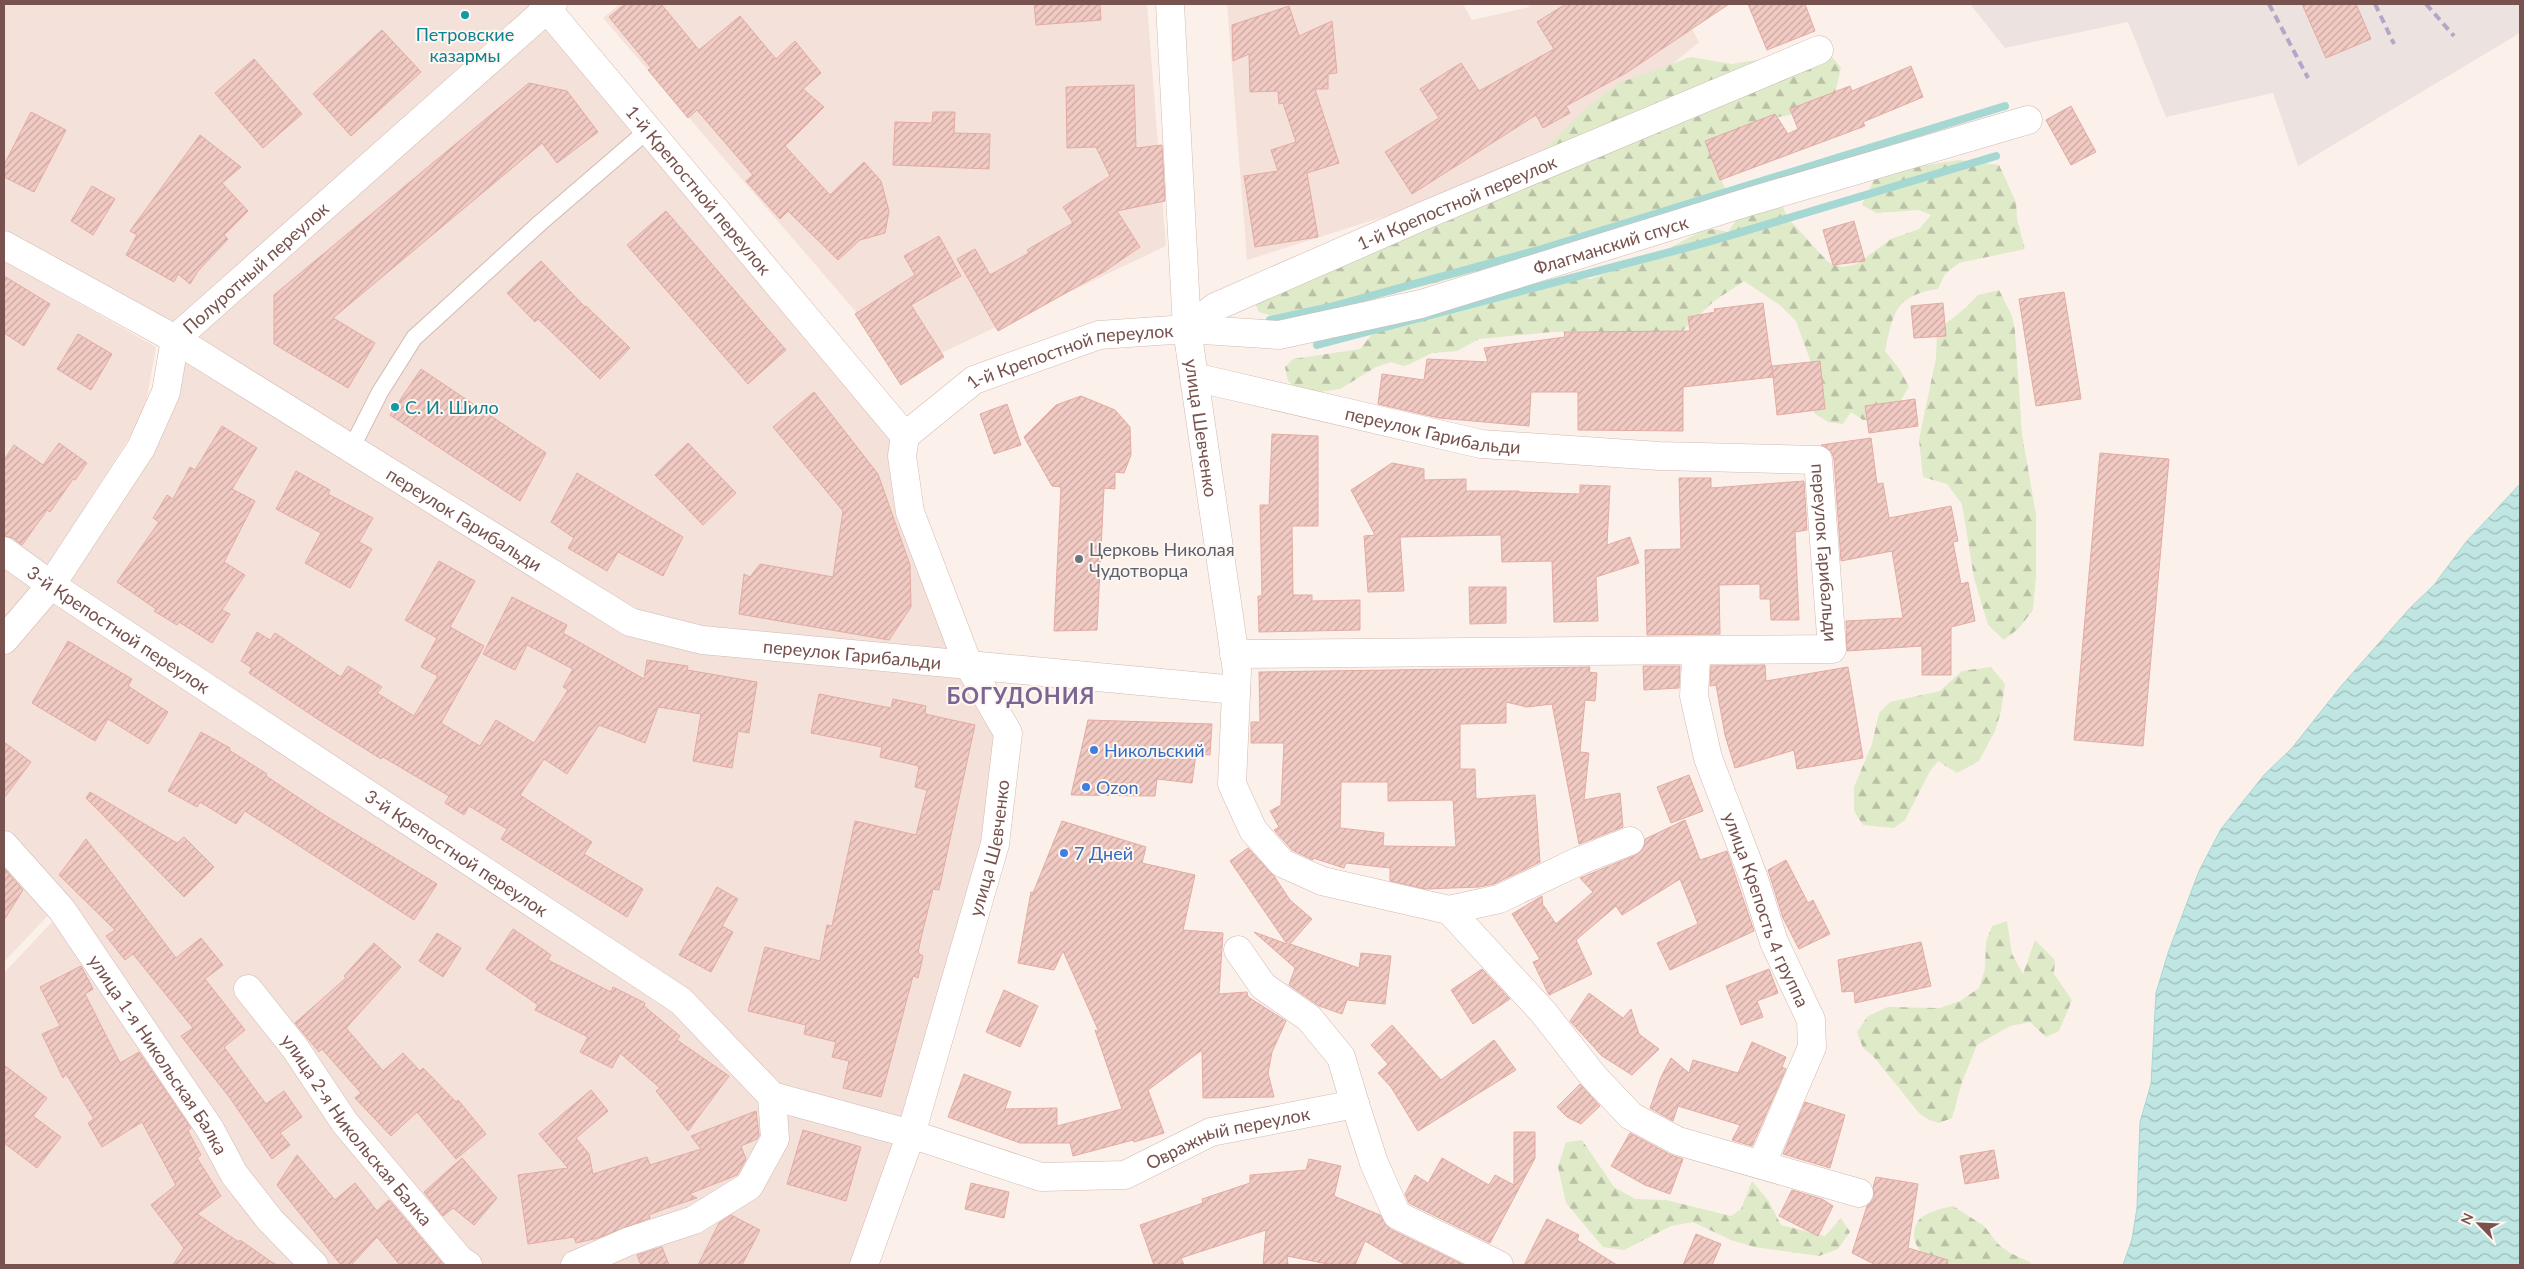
<svg xmlns="http://www.w3.org/2000/svg" width="2524" height="1269" font-family="Lato,sans-serif">
  <style>
    .residential { fill: #f4e1d9 }
    .industrial { fill: #ece2e0 }
    .forest { fill: url(#forest-firs) }
    .water { fill: url(#water-waves); stroke: #a5d7d3 }
    .lines { fill: none; stroke-linecap: round; stroke-linejoin: round }
    .stream { stroke: #a5d7d3; stroke-width: 8 }
    .building { fill: url(#building-hatch); stroke: #e3aca3; fill-rule: evenodd }
    .lane-casing { stroke: #d1b9b2; stroke-width: 18 }
    .street-casing { stroke: #d1b9b2; stroke-width: 29 }
    .secondary-casing { stroke: #d6b9b2; stroke-width: 29 }
    .lane { stroke: #fff; stroke-width: 16 }
    .street { stroke: #fff; stroke-width: 28 }
    .secondary { stroke: #fff; stroke-width: 28 }
    .rail { stroke: #b1a8c7; stroke-width: 4; stroke-dasharray: 8 5; stroke-linecap: butt }
    .culture-dot { fill: #0f9aa8; stroke: #fff6f1; stroke-width: 2 }
    .worship-dot { fill: #6b7280; stroke: #fff6f1; stroke-width: 2 }
    .shop-dot { fill: #3f7fe0; stroke: #fff6f1; stroke-width: 2 }
    .labels { text-anchor: middle; dominant-baseline: central; stroke-width: 4; stroke-linejoin: round; paint-order: stroke }
    .culture-label { font-size: 18px; fill: #0d838f; stroke: #fff6f1 }
    .street-label { font-size: 18px; fill: #77524e; stroke: #fff6f1 }
    .worship-label { font-size: 18px; fill: #5b616d; stroke: #fff6f1; text-anchor: start }
    .shop-label { font-size: 18px; fill: #366cbe; stroke: #fff6f1; text-anchor: start }
    .district-label { font-size: 22px; font-weight: bold; letter-spacing: 1px; fill: #796692; stroke: #fff6f1 }
  </style>
  <defs>
    <pattern id="forest-firs" width="22" height="20" patternUnits="userSpaceOnUse" patternTransform="scale(1.25)"><rect width="22" height="20" fill="#deeac8"/><path d="M5 1l3.5 6h-7zM16 11l3.5 6h-7z" fill="#b9c0a5"/></pattern>
    <pattern id="water-waves" width="16" height="10" patternUnits="userSpaceOnUse" patternTransform="scale(1.25)"><rect width="16" height="10" fill="#bfe6e2"/><path d="M0 5q4-4 8 0t8 0" fill="none" stroke="#a0bdb9"/></pattern>
    <pattern id="building-hatch" width="6" height="6" patternUnits="userSpaceOnUse" patternTransform="scale(1.25)"><rect width="6" height="6" fill="#f1cac3"/><path d="M-1 1l2-2M0 6l6-6M5 7l2-2" fill="none" stroke="#c8a7a1"/></pattern>
  </defs>
  <rect width="100%" height="100%" fill="#fcf1ea"/>
  <path class="residential" d="M4,4H543L175,339L4,245Z
    M620,4H1147L1166,246L906,370L603,18Z
    M1227,4H1463L1472,20L1529,7L1528,4H1679L1699,42L1554,163L1247,260Z
    M547,10L904,436L909,512L967,664L630,621L176,339Z
    M4,261L156,347L144,415L30,592L4,625Z
    M175,341L630,622L967,665L1002,751L994,844L863,1265H4V973L63,910L4,843V641L142,449Z
    M4,855L55,908L4,962Z"/>
  <path class="industrial" d="M1970,4H2520V33L2298,166L2273,93L2166,117L2128,22L2005,48Z"/>
  <path class="forest" d="M1826,49L1841,68L1833,101L1800,113L1772,118L1718,172L1729,197L1563,249L1317,314L1279,318L1259,312L1250,292L1519,173L1584,110L1619,83L1691,57L1732,64Z
    M1959,160L1999,165L2016,202L2017,219L2025,249L1959,263L1945,274L1938,289C1895,295 1893,313 1885,351L1900,370L1909,387L1899,403L1883,419L1863,420L1851,412L1843,424L1828,422L1814,413V371L1796,321L1781,306L1744,281L1714,301L1677,336H1608L1587,331L1551,332L1479,339L1457,351L1432,353L1410,364L1403,366L1391,362L1376,367L1340,389L1313,393L1299,391L1288,381L1285,367L1293,359L1360,349L1378,327L1502,290L1537,287L1563,278L1591,279L1621,267L1646,261L1701,231L1714,229L1728,232L1735,222V214L1780,200L1787,217L1816,249L1828,262L1842,267L1857,264L1891,239L1919,229L1931,215L1919,210L1876,213L1862,205L1874,180L1887,171Z
    M1999,290L2012,316L2015,331L2022,434L2036,515V576L2033,610L2019,628L2004,640L1988,625L1974,578L1962,504L1947,484L1923,477L1919,440L1936,358L1937,331L1965,308L1978,295Z
    M1991,667L2005,684L2001,711L1995,731L1979,761L1957,773L1938,761L1930,771L1905,820L1894,828L1863,825L1854,811V787L1872,744L1879,713L1890,702L1940,691L1962,671Z
    M2007,921L2012,954L2023,974L2035,940L2055,960L2054,974L2072,1000L2059,1031L2046,1037L2030,1022L2010,1026L1977,1045L1962,1082L1952,1118L1939,1123L1929,1120L1919,1113L1873,1056L1863,1048L1857,1032L1868,1016L1888,1007L1940,1008L1960,1001L1979,988L1985,969L1986,942L1992,926Z
    M1582,1140L1614,1187L1635,1199L1666,1200L1731,1216L1741,1209L1752,1181L1768,1200L1781,1225L1825,1236L1841,1218L1850,1232L1838,1249L1819,1256L1754,1247L1731,1240L1693,1222L1671,1226L1624,1250L1603,1247L1566,1203L1558,1167L1566,1142Z
    M1953,1206L1984,1226L1998,1244L2010,1253L2030,1262L2032,1265H1925L1926,1256C1913,1247 1909,1228 1922,1217C1931,1211 1943,1208 1953,1206Z"/>
  <path class="water" d="M2520,484V1265H2123L2132,1239L2137,1208L2140,1122L2151,1084L2156,993L2168,953L2199,871L2221,829L2264,775L2292,748L2342,685L2410,608L2434,585L2466,542Z"/>
  <g class="lines">
    <path class="stream" d="M1270,320L1330,307L1542,249L2005,106
      M1317,345L1708,242L1996,156"/>
  </g>
  <path class="building" d="M625,4H661L699,50L740,16L776,59L795,41L821,73L803,89L824,107L785,146L830,195L864,162L881,181L889,211L885,233L860,240L838,260L788,211L780,219L746,181L753,175L697,110L688,118L648,70L651,68L609,17Z
    M1034,4H1100L1101,20L1036,25Z
    M1566,4H1729L1626,73L1566,106L1570,113L1543,128L1536,115L1412,194L1385,152L1439,118L1420,89L1461,63L1479,91L1554,49L1537,22Z
    M1748,4H1805L1815,31L1767,50Z
    M2302,4H2356L2371,39L2326,58Z
    M1289,6L1299,36L1332,21L1337,73L1328,74V89H1315L1339,163L1307,173L1318,237L1255,247L1244,176L1278,171L1271,150L1296,142L1283,103L1279,104L1278,91L1250,92L1249,54L1233,61L1232,25Z
    M382,30L421,72L351,136L313,94Z
    M254,59L302,114L263,148L215,93Z
    M1911,66L1923,97L1863,122L1865,126L1720,180L1705,141L1775,114L1788,134L1798,129L1790,109L1850,86L1852,91Z
    M529,83L567,91L598,132L557,163L542,143L333,318L375,343L348,388L274,344V295Z
    M1134,85L1136,148L1162,145L1165,201L1117,211L1140,247L1105,271L998,331L957,259L975,249L990,275L1029,253L1027,250L1073,223L1063,207L1110,176L1096,147L1067,148L1066,87Z
    M2071,106L2096,152L2071,165L2046,120Z
    M31,112L66,130L34,192L4,177V165Z
    M933,112H955L954,133L990,134L989,169L893,165L895,122L932,123Z
    M200,135L241,167L222,183L248,211L224,235L228,239L198,271L190,284L178,274L174,282L126,255L137,235L130,231Z
    M92,186L115,199L93,235L71,221Z
    M666,211L786,350L748,384L627,245Z
    M1854,221L1865,261L1833,265L1823,230Z
    M939,236L961,276L911,305L944,357L901,385L855,314L915,275L904,256Z
    M541,261L585,307L586,306L630,348L600,379L538,319L535,322L507,293Z
    M4,276L50,304L24,346L4,333Z
    M2064,292L2081,399L2036,406L2019,299Z
    M1763,303L1773,377L1683,387V431L1578,430V392H1531L1529,426L1439,418L1378,404L1382,374L1424,380L1427,359L1488,362L1484,348L1565,337L1564,332L1690,331L1688,317L1715,312L1714,309Z
    M1943,303L1946,336L1914,338L1911,306Z
    M78,334L112,354L91,390L57,369Z
    M1820,361L1825,409L1777,415L1772,366Z
    M421,369L546,453L520,501L390,415Z
    M814,392L878,474L910,565L911,607L889,640L739,614L744,574L750,577L760,564L833,577L843,511L773,427Z
    M1081,396L1115,410L1130,427L1131,455L1124,473L1115,472V489L1104,488L1097,630L1054,631L1061,487L1052,486L1024,437L1056,405Z
    M1915,399L1918,426L1869,433L1865,406Z
    M1007,404L1021,445L994,454L980,414Z
    M222,426L257,448L232,489L255,501L224,562L245,575L222,610L230,614L212,643L179,622L177,625L154,611L156,609L117,582L159,522L153,518L167,495L173,499L190,467L195,470Z
    M1272,434L1318,436V526H1292L1293,595H1312V601L1360,600V630L1259,632L1258,596H1262L1260,505H1269Z
    M1871,438L1877,484L1883,483L1889,518L1951,506L1958,541L1953,542L1961,584L1968,582L1975,621L1951,627V675H1922V646L1847,651L1846,621L1903,618L1892,551L1841,561L1834,459L1831,451L1821,445Z
    M59,443L87,463L75,480L73,479L50,512L47,510L22,545L13,538L4,536V460L14,445L43,465Z
    M688,443L736,493L703,525L655,475Z
    M2100,453L2169,459L2143,746L2074,740Z
    M1392,463L1424,469V480L1466,479V491H1519V492L1580,494V485L1610,486L1607,545L1630,537L1639,563L1596,577L1598,621L1554,622L1552,561L1502,562L1501,535L1400,537L1404,591L1368,592L1364,536L1375,535L1351,490Z
    M296,471L330,490L328,494L373,518L359,542L372,549L350,588L305,563L321,533L276,509Z
    M577,473L683,537L663,576L618,552L607,571L568,548L574,538L551,522Z
    M1679,478H1711V488L1804,481L1807,530L1795,532L1799,620H1771L1770,599H1760V584L1719,585L1720,634L1647,635L1645,550L1681,549Z
    M439,561L475,581L450,627L484,646L441,723L480,746L496,720L534,743L568,690L563,687L573,669L527,645L515,670L483,654L512,597L567,625L563,633L644,679L647,660L688,666L687,670L757,682L749,733L738,731L732,768L693,761L701,714L658,707L645,743L599,725L567,774L544,759L520,795L592,842L584,854L643,889L627,917L501,839L507,829L469,806L464,815L445,803L449,796L383,757L381,759L316,718L249,673L252,668L241,661L257,632L270,640L275,633L341,677L348,666L382,687L377,693L414,716L438,676L421,667L437,638L405,620Z
    M1469,587H1506V623L1470,624Z
    M68,641L132,679L128,686L168,712L148,744L108,719L95,741L32,703Z
    M1765,665L1766,681L1848,667L1863,758L1797,769L1794,750L1735,768L1725,735L1716,685L1710,686L1711,666Z
    M1643,666H1680L1679,688L1644,690Z
    M1590,667L1589,672L1597,673L1595,701L1585,700L1580,752L1589,753L1584,800L1620,793L1623,827L1579,844L1552,704L1527,707L1506,702V723L1460,724V769H1475L1476,799L1535,795L1540,862L1494,884L1479,887L1425,889L1390,881V868L1346,863L1344,868L1313,858V860L1292,850L1274,830L1279,827L1270,811L1281,805L1284,743H1251V722H1260L1259,672ZM1341,782H1388V801L1453,800L1456,847L1383,846L1384,833L1340,828Z
    M819,694L891,708L893,699L926,706L925,714L975,725L939,890L933,889L921,938L918,953L923,956L918,978L913,976L881,1097L843,1088L849,1061L832,1057L836,1042L804,1034L806,1025L748,1011L765,947L820,961L827,925L832,926L855,821L916,835L927,790L915,787L919,766L880,757L882,747L811,733Z
    M1088,720L1212,724L1210,755L1196,754L1192,783L1157,779L1155,796L1071,795Z
    M201,732L230,748L229,750L267,774L266,776L326,816L437,884L414,920L245,811L236,824L200,802L197,807L168,791Z
    M4,742L31,762L4,798Z
    M1689,775L1703,811L1671,823L1657,787Z
    M90,792L177,843L184,837L214,867L184,897L86,798Z
    M1685,820L1700,860L1727,851L1754,931L1670,970L1657,943L1698,924L1680,879L1622,915L1616,906L1576,940L1592,974L1549,995L1533,962L1540,959L1512,914L1542,896L1543,908L1544,906L1556,924L1593,892L1580,878L1636,855L1642,850L1645,839Z
    M1062,821L1146,847L1142,863L1195,875L1183,930L1223,933L1219,994L1247,992L1248,997L1286,1021L1272,1052L1268,1073L1274,1097L1203,1098L1202,1050L1148,1090L1164,1133L1134,1142L1133,1140L1073,1156L1070,1143H1020L948,1117L964,1074L1011,1092L1005,1109L1057,1108V1126L1122,1109L1095,1030L1099,1032L1063,951L1054,970L1018,963L1031,892L1033,893Z
    M86,839L176,958L201,938L223,965L205,979L245,1030L224,1047L266,1104L284,1091L302,1117L280,1133L290,1145L272,1159L230,1098L181,1036L193,1028L133,954L125,960L106,936L115,930L59,875Z
    M1248,848L1274,876L1290,900L1312,919L1290,944L1359,968L1361,953L1391,956L1385,1004L1347,1000L1342,1014L1319,1006L1289,985L1295,968L1254,932L1287,944L1230,861Z
    M1786,860L1808,903L1813,900L1830,934L1799,949L1783,918L1768,870Z
    M4,868L23,890L4,920Z
    M717,887L738,899L722,926L733,932L711,972L679,955Z
    M513,929L551,955L548,960L611,992L613,987L645,1003L644,1006L680,1036L677,1040L729,1076L688,1131L656,1091L660,1088L620,1053L612,1068L580,1052L588,1037L535,1010L538,1005L486,969Z
    M437,933L461,948L443,977L419,961Z
    M1921,942L1931,986L1855,1003L1854,991L1842,992L1838,960Z
    M374,943L401,967L346,1028L383,1071L403,1053L420,1071L423,1068L456,1102L458,1100L486,1134L456,1159L417,1112L391,1136L355,1098L361,1093L322,1049L319,1052L295,1023L346,978L344,976Z
    M81,966L93,989L85,994L120,1063L139,1052L191,1128L188,1131L201,1155L197,1158L221,1196L197,1214L239,1242L240,1240L276,1265H173L184,1248L151,1205L176,1185L142,1122L102,1147L88,1123L94,1119L66,1074L63,1078L42,1034L60,1026L40,987Z
    M1482,969L1510,999L1473,1024L1451,990Z
    M1769,969L1778,993L1757,1001L1763,1017L1741,1025L1726,986Z
    M1004,990L1038,1006L1020,1047L986,1032Z
    M1589,993L1623,1018L1631,1009L1639,1034L1659,1049L1632,1075L1602,1056L1570,1021Z
    M1392,1025L1441,1080L1494,1040L1516,1070L1418,1131L1391,1087L1378,1073L1388,1064L1371,1045Z
    M1752,1042L1786,1057L1782,1067L1786,1069L1752,1146L1732,1140L1740,1125L1678,1106L1673,1121L1650,1108L1661,1077L1671,1058L1689,1073L1693,1060L1738,1073Z
    M4,1065L47,1098L33,1116L61,1137L37,1168L4,1143Z
    M1580,1084L1600,1106L1581,1124L1567,1117L1557,1107Z
    M591,1090L608,1111L576,1138L589,1154L593,1174L647,1157L650,1165L701,1149L691,1136L756,1111L759,1135L757,1139L741,1146L746,1159L737,1175L689,1194L697,1198L664,1209L649,1215L650,1218L598,1238L576,1243L574,1237L528,1244L518,1175L568,1168L539,1134Z
    M1805,1102L1845,1115L1830,1168L1783,1154Z
    M803,1130L861,1147L846,1201L787,1184Z
    M1514,1132H1535V1158L1490,1243L1409,1203L1405,1194L1415,1175L1428,1183L1442,1158L1489,1185L1495,1175L1514,1185Z
    M1630,1133L1671,1155L1683,1159L1670,1194L1645,1185L1611,1166Z
    M1994,1150L1999,1178L1965,1184L1960,1156Z
    M297,1155L335,1200L355,1183L377,1211L389,1200L444,1265H400L377,1237L351,1265H341L277,1185Z
    M462,1158L497,1198L474,1225L453,1208L443,1216L424,1192Z
    M1309,1159L1341,1166L1334,1196L1380,1215L1390,1229L1464,1265H1406L1365,1241L1355,1265H1333L1287,1256L1288,1265H1263L1266,1230L1181,1258L1184,1265H1154L1140,1225L1203,1203L1202,1199L1250,1183V1175L1306,1170Z
    M1876,1177L1918,1184L1908,1248L1948,1260L1947,1265H1876L1852,1253L1867,1206L1874,1198L1873,1187Z
    M971,1183L1009,1192L1004,1218L965,1209Z
    M1792,1190L1822,1199L1833,1206L1818,1236L1779,1216Z
    M731,1215L760,1230L742,1265H698L719,1223Z
    M1547,1219L1579,1235L1577,1240L1617,1265H1524Z
    M1696,1234L1721,1244L1712,1265H1683Z
    M662,1247L669,1265H641L637,1255Z"/>
  <g class="lines">
    <g class="lane-casing">
      <path id="lane" d="M351,449L380,392L414,338L540,223L648,130"/>
    </g>
    <g class="street-casing">
      <g id="street">
        <path id="s1" d="M4,245L175,339L630,622L702,640L1236,690"/>
        <path id="s2" d="M1187,329L1237,671L1232,784L1253,830L1282,863L1322,881L1449,910L1499,899L1579,861L1630,841"/>
        <path id="s3" d="M1187,329L1279,335L1421,304L1748,202L2028,120"/>
        <path id="s4" d="M1187,329L1215,307L1423,216L1819,50"/>
        <path id="s5" d="M1194,377L1481,444L1659,456L1818,460L1832,649L1234,654"/>
        <path id="s6" d="M4,551L51,585L681,1001L772,1096L911,1134L1041,1177L1125,1175L1211,1132L1355,1104L1341,1057L1309,1018L1263,986L1238,950"/>
        <path id="s7" d="M4,640L51,585L141,448L166,392L175,339L547,9L543,4"/>
        <path id="s8" d="M1700,651L1696,659L1694,696L1708,758L1753,876L1774,942L1811,1020L1812,1047L1762,1163"/>
        <path id="s9" d="M4,845L62,910L210,1129L234,1174L270,1220L314,1265"/>
        <path d="M1449,910L1543,1012L1594,1077L1631,1116L1678,1141L1859,1193"/>
        <path id="s10" d="M248,989L295,1048L345,1123L460,1260L468,1265"/>
        <path d="M1355,1104L1374,1163L1397,1215L1499,1265"/>
        <path d="M575,1265L627,1242L694,1220L749,1186L775,1139L772,1096"/>
      </g>
    </g>
    <g class="secondary-casing">
      <g id="secondary">
        <path id="s11" d="M553,4L547,9L905,436"/>
        <path id="s12" d="M905,436L974,380L1099,335L1187,329L1170,4"/>
        <path id="s13" d="M864,1265L911,1134L995,844L1008,733L968,664L910,512L902,456L905,436"/>
      </g>
    </g>
    <use href="#lane" class="lane"/>
    <use href="#street" class="street"/>
    <use href="#secondary" class="secondary"/>
    <path class="rail" d="M2269,4L2308,78
      M2375,4L2394,44
      M2426,4L2454,36"/>
  </g>
  <g class="culture-dot">
    <circle cx="465" cy="15" r="5"/>
    <circle cx="395" cy="407" r="5"/>
  </g>
  <circle class="worship-dot" cx="1079" cy="559" r="5"/>
  <g class="shop-dot">
    <circle cx="1094" cy="750" r="5"/>
    <circle cx="1086" cy="787" r="5"/>
    <circle cx="1064" cy="853" r="5"/>
  </g>
  <g class="labels">
    <g class="culture-label">
      <text x="465" y="34">Петровские<tspan x="465" dy="21">казармы</tspan></text>
      <text x="405" y="407" text-anchor="start">С. И. Шило</text>
    </g>
    <g class="street-label">
      <text stroke="none"><textPath href="#s11" startOffset="244">1-й Крепостной переулок</textPath></text>
      <text stroke="none"><textPath href="#s4" startOffset="299">1-й Крепостной переулок</textPath></text>
      <text stroke="none"><textPath href="#s3" startOffset="436">Флагманский спуск</textPath></text>
      <text stroke="none"><textPath href="#s7" startOffset="459">Полуротный переулок</textPath></text>
      <text stroke="none"><textPath href="#s12" startOffset="189">1-й Крепостной переулок</textPath></text>
      <text stroke="none"><textPath href="#s2" startOffset="100">улица Шевченко</textPath></text>
      <text stroke="none"><textPath href="#s5" startOffset="245">переулок Гарибальди</textPath></text>
      <text stroke="none"><textPath href="#s1" startOffset="536">переулок Гарибальди</textPath></text>
      <text stroke="none"><textPath href="#s5" startOffset="725">переулок Гарибальди</textPath></text>
      <text stroke="none"><textPath href="#s6" startOffset="139">3-й Крепостной переулок</textPath></text>
      <text stroke="none"><textPath href="#s1" startOffset="956">переулок Гарибальди</textPath></text>
      <text stroke="none"><textPath href="#s13" startOffset="436">улица Шевченко</textPath></text>
      <text stroke="none"><textPath href="#s6" startOffset="544">3-й Крепостной переулок</textPath></text>
      <text stroke="none"><textPath href="#s8" startOffset="272">улица Крепость 4 группа</textPath></text>
      <text stroke="none"><textPath href="#s9" startOffset="261">улица 1-я Никольская Балка</textPath></text>
      <text stroke="none"><textPath href="#s10" startOffset="178">улица 2-я Никольская Балка</textPath></text>
      <text stroke="none"><textPath href="#s6" startOffset="1420">Овражный переулок</textPath></text>
    </g>
    <g class="worship-label">
      <text x="1089" y="549">Церковь Николая<tspan x="1089" dy="21">Чудотворца</tspan></text>
    </g>
    <g class="shop-label">
      <text x="1104" y="750">Никольский</text>
      <text x="1096" y="787">Ozon</text>
      <text x="1074" y="853">7 Дней</text>
    </g>
    <g class="district-label">
      <text x="1021" y="695">БОГУДОНИЯ</text>
    </g>
  </g>
  <rect width="2524" height="1269" fill="none" stroke="#77524e" stroke-width="10"/>
  <g transform="translate(2479 1224) rotate(294)" stroke="#fff6f1" stroke-width="4" paint-order="stroke">
  <path d="M0-4L9 19L0 12L-9 19Z" fill="#77524e"/>
  <text y="-8" font-size="14" font-weight="bold" text-anchor="middle" fill="#77524e">N</text>
  </g>
</svg>
